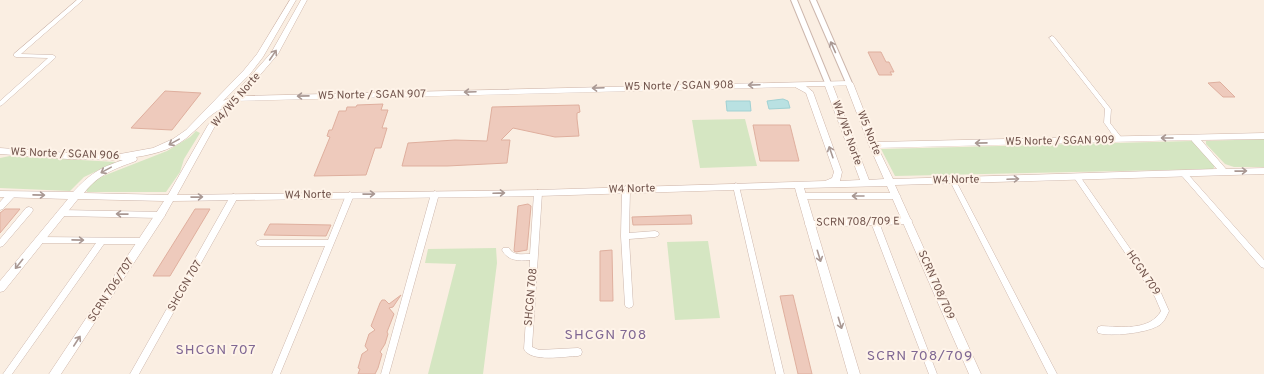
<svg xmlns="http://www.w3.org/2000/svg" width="1264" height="374" font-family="Overpass,sans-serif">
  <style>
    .green { fill: #d5e6c2 }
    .water { fill: #b9e1e2; stroke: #a0d1d3 }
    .building { fill: #eecabc; stroke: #dfaf9e }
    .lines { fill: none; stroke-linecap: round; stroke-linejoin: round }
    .minor-casing { stroke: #cdb7ad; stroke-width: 1 }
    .tertiary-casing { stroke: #cdb7ad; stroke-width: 2 }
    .secondary-casing { stroke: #cfb6aa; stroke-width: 1 }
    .minor { fill: #fff; fill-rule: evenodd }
    .tertiary { fill: #fff; fill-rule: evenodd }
    .secondary { fill: #fff; fill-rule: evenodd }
    .oneway { stroke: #a99893 }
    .labels { text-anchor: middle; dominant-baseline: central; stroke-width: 4; stroke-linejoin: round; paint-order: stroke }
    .street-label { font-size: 11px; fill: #70534b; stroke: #fef3e8 }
    .near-neighbourhood-label { font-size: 14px; letter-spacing: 1px; fill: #7f6793; stroke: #fef3e8 }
  </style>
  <rect width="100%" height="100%" fill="#faeee2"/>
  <path class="green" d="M745,119L757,166L700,168L692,120Z
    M196,131L200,133L184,159L180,172L166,192H87L86,189L98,178L167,151L190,137Z
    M1264,139V167H1234L1225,164L1206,144V141Z
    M1192,141L1216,165L1213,169L895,176L881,149Z
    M10,156L116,162L84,177L70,191L0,188V158Z
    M708,241L720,318L675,320L667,242Z
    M496,248L497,263L483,374H428L456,264L425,263L428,249Z"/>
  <path class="water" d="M783,99L788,101L790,108L769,109L767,101Z
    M726,101H750L751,111H727Z"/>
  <path class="building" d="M868,52H881L886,62H889L894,72H890L892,75H879Z
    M1220,82L1235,97H1223L1208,83Z
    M165,91L201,93L172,130L131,128Z
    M383,104L381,110H388L382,128H387L381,148H375L366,175L314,176L330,137L327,136L329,130H332L339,111H346L347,107H356L357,105Z
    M579,105L580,112L577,113V119L579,136L555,137L513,128L501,140H510L507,163L447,166H402L408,143L455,140L487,141L492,107Z
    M753,125H790L799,161H760Z
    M528,204L531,206L527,250L516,252L514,251L518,206Z
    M5,209H20L0,233V213Z
    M195,209H210L170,276H153Z
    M691,215L692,224L633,225L632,217Z
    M270,224H278L331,225L326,236L264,235Z
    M612,250L613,301H600V251Z
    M401,295L393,307L389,308L394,314L387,332L388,334L385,344L380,352L382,354L378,368L375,374H358L360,369L358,368L362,354L368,350L365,346L369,334L375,330L371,326L380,303L382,300H385L389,304Z
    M793,295L812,374H798L780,296Z"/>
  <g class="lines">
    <g class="minor-casing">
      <path id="minor" d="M77,0H83L21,54L53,55L56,57L55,58L2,105L0,106V101L48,58L16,57L14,56V54Z
        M1052,36L1054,37L1110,108L1111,109L1110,123L1121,137L1122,139L1121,141H1117L1105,124L1104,123L1105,109L1050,39L1049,38Z
        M1182,172H1186L1264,260V268L1261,267L1182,176L1181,174Z
        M1075,175H1079L1161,293L1169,311C1166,317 1164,323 1158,326C1146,333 1111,337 1098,333L1097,330L1098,327L1101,326C1120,327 1150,331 1161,311L1155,297L1075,179L1074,177Z
        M951,179H953L956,181L1057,374H1048L950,181Z
        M736,183L739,186L784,374H776L733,186Z
        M626,186L630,189L629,233L655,231L658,232L659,234L658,236L655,237L629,239L633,305L632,307L629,308L626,307L625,305L621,236L622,189Z
        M538,190L542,193L532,347L539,350L578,348L581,349L582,352L581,355L578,356C565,356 531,363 524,349L530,260C518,261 508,261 502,250L503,248H509C513,256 522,254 530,254L534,193Z
        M435,191L439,194L389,374H381L431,194Z
        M11,192L15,195L14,197L3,209L0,210V202L8,193Z
        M350,192L354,195L280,374H272L325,246H260L257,245L256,243L257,241L260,240H328L346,195Z
        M801,193H897L901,196L897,199H801L797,196Z
        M234,194L238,197L139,374H130L231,195Z
        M29,207L32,208L33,210L32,212L3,246L0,247V239L26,208Z
        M61,210L161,212L164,213L165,215L164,217L161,218L61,216L58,215L57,213L58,211Z
        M908,218L911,219L912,221L911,223L908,224L880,225L937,374H929L872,225L809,227L806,226L805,224L806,222L809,221Z
        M39,237L143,238L146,239L147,241L146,243L143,244H104L12,374H3L96,243H39L36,242L35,240L36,238Z"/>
    </g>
    <g class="tertiary-casing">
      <path id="tertiary" d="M791,0H797L831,83L830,84L828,85L825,83Z
        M810,0H816L852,83L851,84L849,85L846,83Z"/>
    </g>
    <g class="secondary-casing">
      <path id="secondary" d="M290,0H296L263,57L250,74L223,101L232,97L271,53L301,0H307L278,54L242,96L849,81L853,83L876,142L1264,133V139L1201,140L1226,169L1264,168V174L895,185L981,374H969L887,186L804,188L860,374H848L795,188L538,196L173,201L164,217L61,374H49L164,201L78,199L4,291L0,292V281L68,199L0,197V191L73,192C90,174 99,168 123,160L68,159L0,154V148L68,153L120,154L153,148L173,139L186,130L244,70L257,54ZM846,85L869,145L884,179L869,180L833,86ZM806,86H825L860,180L840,181L842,172L813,92ZM795,87L806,93L834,172L832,178L825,181L538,190L177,195L215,126L237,101ZM223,108L208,125L168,195L84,193C99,174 114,169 136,161L137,159L136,157C157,154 177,148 192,133C203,124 209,114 223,108ZM1191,140L1217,169L893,179L878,148Z"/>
    </g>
    <use href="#minor" class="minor"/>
    <use href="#tertiary" class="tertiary"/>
    <use href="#secondary" class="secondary"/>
  </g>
  <defs><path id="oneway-shaft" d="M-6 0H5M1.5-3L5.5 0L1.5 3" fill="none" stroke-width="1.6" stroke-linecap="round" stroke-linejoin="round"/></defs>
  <g class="oneway">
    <use href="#oneway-shaft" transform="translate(833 47) rotate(-114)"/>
    <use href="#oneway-shaft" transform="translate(273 55) rotate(-56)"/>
    <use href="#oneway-shaft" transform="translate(754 85) rotate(178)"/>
    <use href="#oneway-shaft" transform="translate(598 88) rotate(178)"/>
    <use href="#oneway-shaft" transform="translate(470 92) rotate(178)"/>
    <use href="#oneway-shaft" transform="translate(303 96) rotate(179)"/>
    <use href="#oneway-shaft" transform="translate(1167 138) rotate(180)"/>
    <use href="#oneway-shaft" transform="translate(174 142) rotate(151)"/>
    <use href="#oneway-shaft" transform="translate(981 143) rotate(179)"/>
    <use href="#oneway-shaft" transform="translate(831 152) rotate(-109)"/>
    <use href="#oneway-shaft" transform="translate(106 170) rotate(151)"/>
    <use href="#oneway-shaft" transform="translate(1241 171) rotate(-1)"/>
    <use href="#oneway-shaft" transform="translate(1013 179) rotate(-2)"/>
    <use href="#oneway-shaft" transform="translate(499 193) rotate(-2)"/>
    <use href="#oneway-shaft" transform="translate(369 194) rotate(-1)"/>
    <use href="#oneway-shaft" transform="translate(39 195) rotate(1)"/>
    <use href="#oneway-shaft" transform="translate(858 196) rotate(180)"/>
    <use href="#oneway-shaft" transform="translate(197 197) rotate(-1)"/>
    <use href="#oneway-shaft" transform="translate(122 214) rotate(-179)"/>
    <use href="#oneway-shaft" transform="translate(78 240) rotate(1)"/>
    <use href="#oneway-shaft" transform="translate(819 256) rotate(73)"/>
    <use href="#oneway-shaft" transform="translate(19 264) rotate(129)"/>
    <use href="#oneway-shaft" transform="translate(840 323) rotate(73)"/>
    <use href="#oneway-shaft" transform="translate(77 341) rotate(-57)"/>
  </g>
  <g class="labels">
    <g class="street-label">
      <text transform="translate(679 86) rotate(-1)">W5 Norte / SGAN 908</text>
      <text transform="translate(372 95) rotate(-1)">W5 Norte / SGAN 907</text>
      <text transform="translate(236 100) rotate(-49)">W4/W5 Norte</text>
      <text transform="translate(847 133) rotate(70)">W4/W5 Norte</text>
      <text transform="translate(869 133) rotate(68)">W5 Norte</text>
      <text transform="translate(1060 141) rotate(-1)">W5 Norte / SGAN 909</text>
      <text transform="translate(65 154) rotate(2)">W5 Norte / SGAN 906</text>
      <text transform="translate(956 180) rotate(-1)">W4 Norte</text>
      <text transform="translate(632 189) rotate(-2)">W4 Norte</text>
      <text transform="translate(308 195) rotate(-1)">W4 Norte</text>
      <text transform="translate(858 222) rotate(-1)">SCRN 708/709 E</text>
      <text transform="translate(1143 273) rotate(56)">HCGN 709</text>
      <text transform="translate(936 285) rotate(66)">SCRN 708/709</text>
      <text transform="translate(185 286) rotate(-60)">SHCGN 707</text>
      <text transform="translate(111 290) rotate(-57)">SCRN 706/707</text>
      <text transform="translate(531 297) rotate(-85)">SHCGN 708</text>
    </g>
    <g class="near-neighbourhood-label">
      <text x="606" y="335">SHCGN 708</text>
      <text x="216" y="350">SHCGN 707</text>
      <text x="920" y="356">SCRN 708/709</text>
    </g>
  </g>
</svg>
